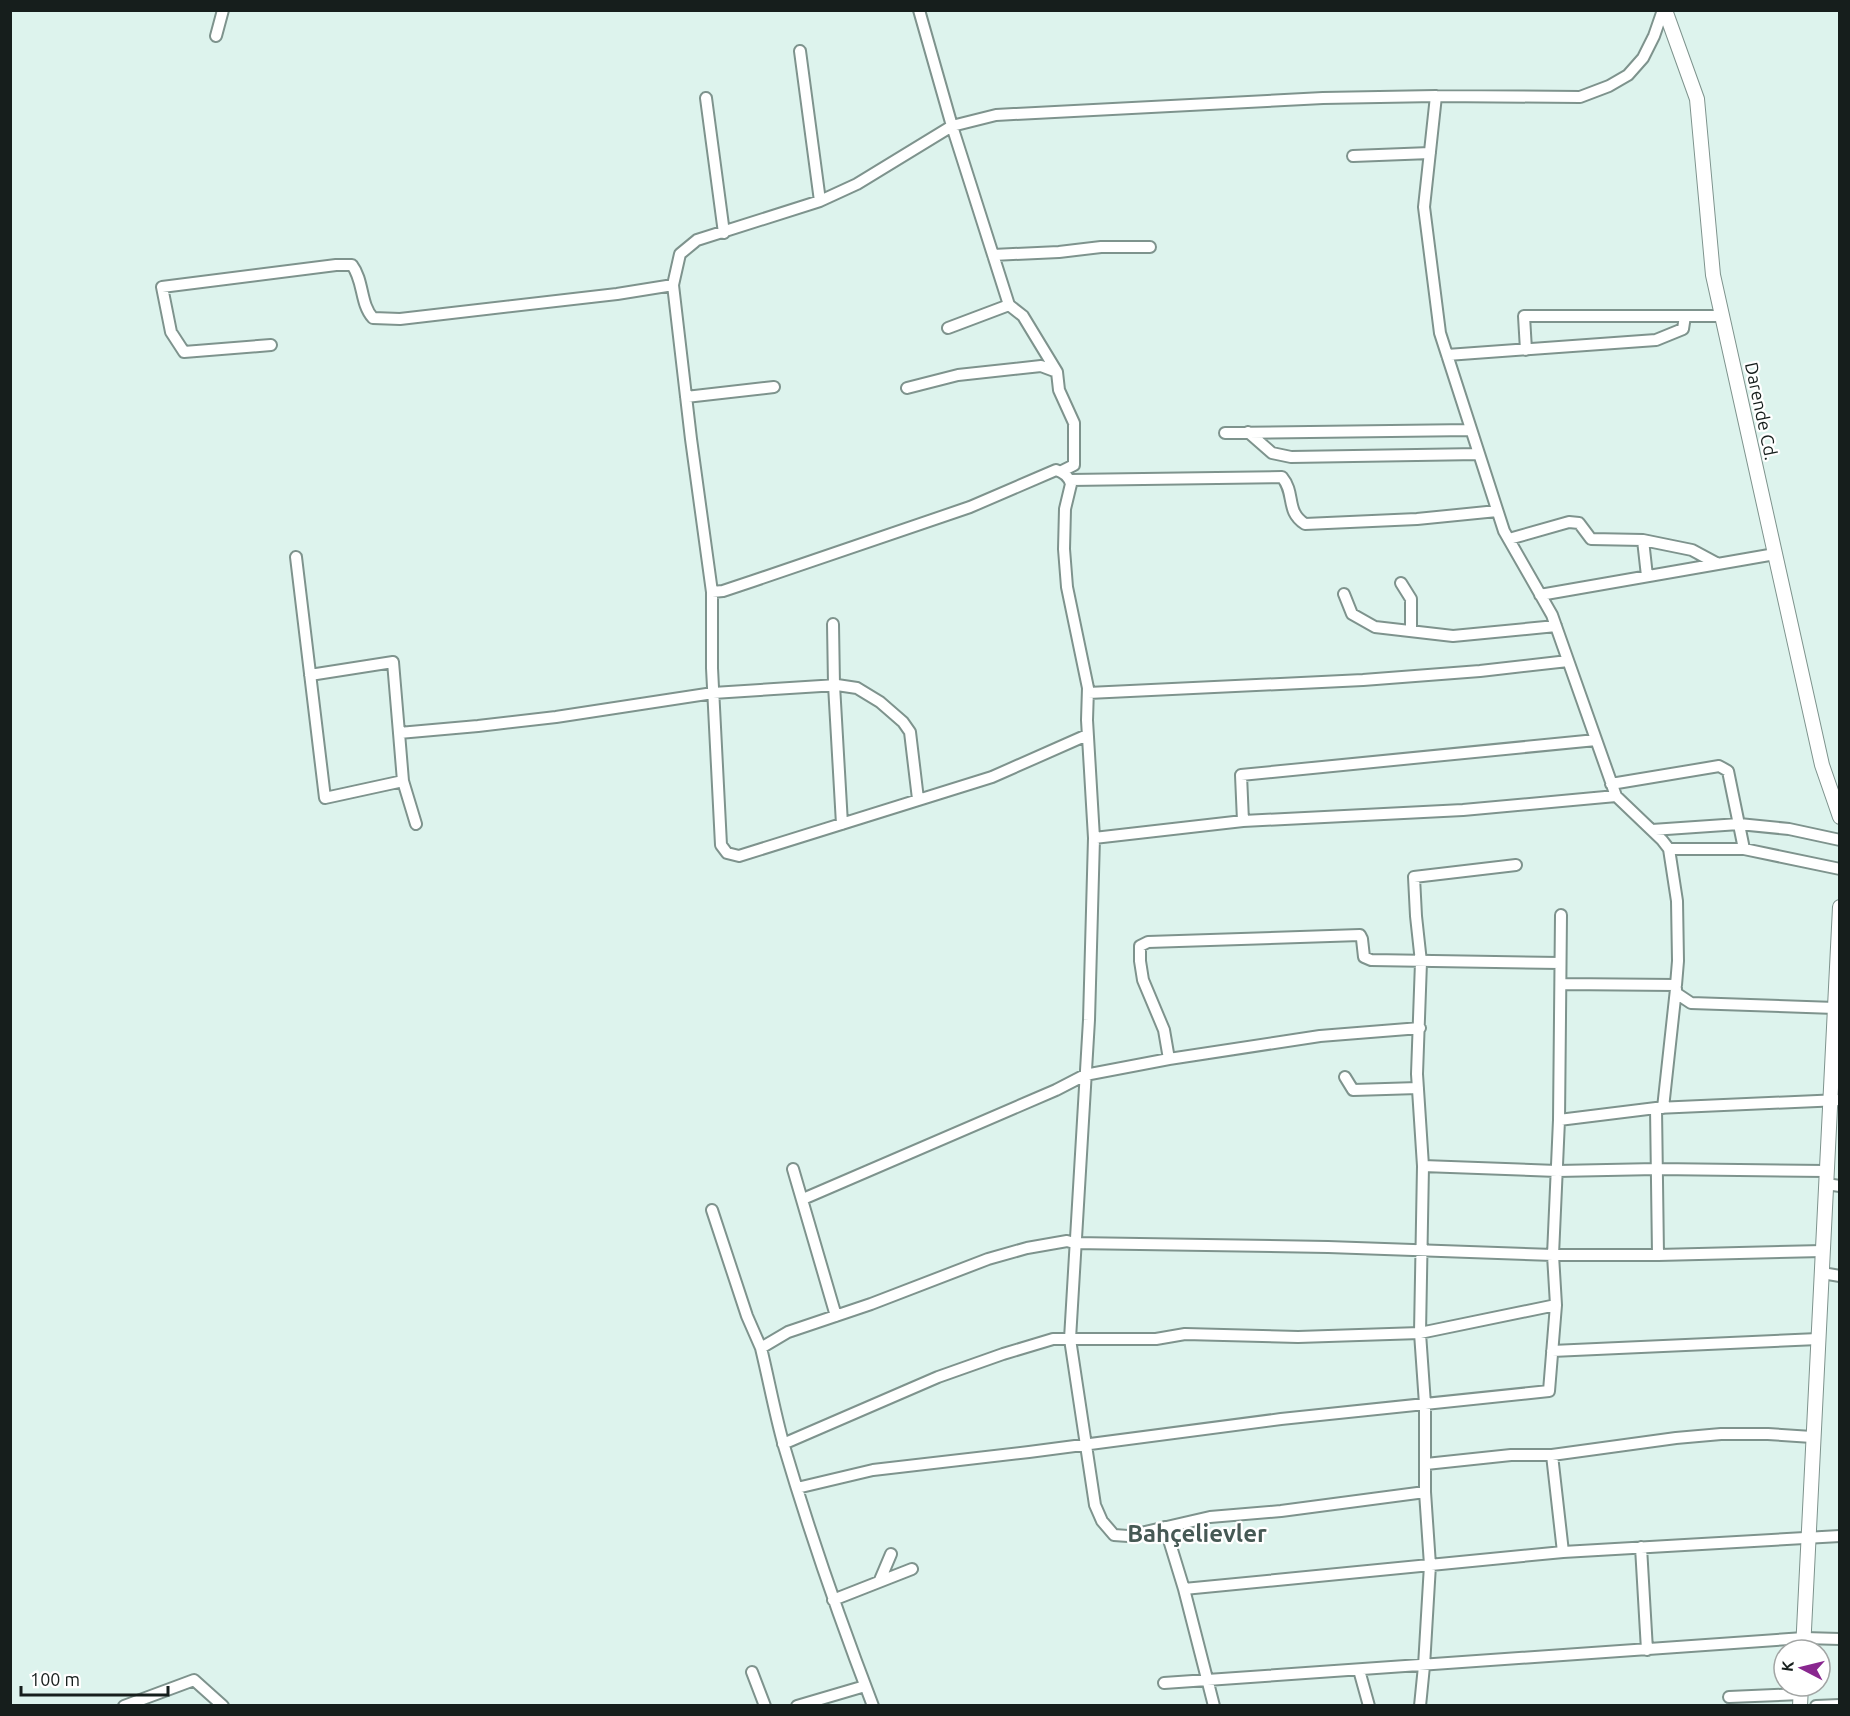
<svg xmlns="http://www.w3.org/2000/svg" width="1850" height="1716" font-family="Ubuntu,sans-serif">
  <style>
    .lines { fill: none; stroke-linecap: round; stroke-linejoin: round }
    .minor-casing { stroke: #7e938d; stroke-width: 14 }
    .tertiary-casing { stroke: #7e938d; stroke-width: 16 }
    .minor { stroke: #fff; stroke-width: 10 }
    .tertiary { stroke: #fff; stroke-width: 14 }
    .labels { text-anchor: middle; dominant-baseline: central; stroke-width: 4.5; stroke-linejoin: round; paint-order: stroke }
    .street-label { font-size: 18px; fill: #161e1c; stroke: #fff }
    .district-label { font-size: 24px; font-weight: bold; fill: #465954; stroke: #fff }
  </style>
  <rect width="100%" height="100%" fill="#ddf3ed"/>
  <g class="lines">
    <g class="minor-casing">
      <path id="minor" d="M919,10L952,126L1009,305L1023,316L1057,372L1059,390L1074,423V465L1062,471
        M216,36L223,10
        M800,51L820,201
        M1436,96L1424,207L1440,333L1504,531L1552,615L1616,796L1662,840L1669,849L1677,901L1678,961L1676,985L1561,984
        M706,98L724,233
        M1353,156L1430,153
        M993,255L1059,252L1101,247H1150
        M948,328L1009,305
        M271,345L184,352L171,332L162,287L336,265H352C364,281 360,304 373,318L400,319L617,294L673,285
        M1526,350L1524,316H1722
        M1447,355L1656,340L1683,329L1685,316
        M907,388L958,375L1041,366L1057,372
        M686,397L774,387
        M1248,432L1272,453L1291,457L1479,454
        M1225,433L1471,430
        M1070,480L1282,477C1296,494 1285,511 1305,524L1417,519L1497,511
        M1509,539L1569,522L1579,523L1591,539L1643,540L1647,576
        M1643,540L1692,550L1718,564
        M296,557L325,798L403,781
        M1401,583L1411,599V631
        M712,592L723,591L753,581L970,507L1056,470C1063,472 1069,477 1071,484L1065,509L1064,549L1067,587L1088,688L1087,720L1094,838L1089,1020L1070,1339L1095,1505L1102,1521L1114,1535L1128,1536L1210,1517L1281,1511L1425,1492
        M1344,594L1352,614L1375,627L1453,636L1556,626
        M1540,595L1775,554
        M833,624L834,685L842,824
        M310,675L393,662L399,733L478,726L556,717L713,693L837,685L857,688L880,702L903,722L910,732L918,799
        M1088,693L1363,680L1480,671L1568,661
        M399,733L403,781L416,824
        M1087,735L992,777L739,856L727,853L721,845L712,668V592L691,439L673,285L680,254L697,240L820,201L857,184L952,126L996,115L1323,98L1436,96L1580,97L1609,86L1628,75L1643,58L1654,36L1663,10
        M1611,784L1719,766L1728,771L1744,849
        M1243,821L1241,775L1596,740
        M1652,830L1739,824L1789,829L1840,840
        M1094,838L1243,821L1463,810L1616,796
        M1669,849H1744L1840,869
        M1676,993L1691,1003L1835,1008
        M1169,1059L1164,1030L1143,980L1140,961V946L1148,942L1360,935L1362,939L1364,957L1371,960L1560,963
        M1345,1077L1353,1090L1418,1088
        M1656,1108L1658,1255
        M1663,1108L1676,989
        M1559,1120L1656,1108L1840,1100
        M1423,1166L1557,1171L1657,1169L1826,1171
        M793,1169L836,1316
        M1826,1184L1840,1186
        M803,1199L1056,1090L1085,1075L1169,1059L1320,1036L1420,1028
        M712,1210L747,1316L761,1348
        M1822,1273L1840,1276
        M1552,1351L1818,1339
        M783,1444L938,1377L1003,1354L1053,1339H1156L1185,1334L1298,1337L1420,1333L1556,1305
        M1552,1455L1563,1552
        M1426,1464L1511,1455H1552L1676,1438L1721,1434H1768L1812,1437
        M797,1488L873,1470L1029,1452L1281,1419L1549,1391L1556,1305L1553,1255L1559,1120L1561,915
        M1165,1527L1184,1589L1214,1706
        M1641,1547L1647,1650
        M880,1580L891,1554
        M1184,1589L1563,1552L1840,1536
        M833,1600L912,1569
        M1359,1670L1369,1706
        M752,1672L765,1706
        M1164,1683L1804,1638L1840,1639
        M1729,1697L1801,1694
        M124,1706L194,1680L223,1706
        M797,1706L865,1686
        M873,1706C840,1620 810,1534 784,1446C775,1414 769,1381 761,1348L788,1332L871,1304L988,1259L1027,1248L1067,1241L1074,1243L1328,1247L1553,1255H1658L1823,1251
        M1420,1706L1424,1666L1430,1565L1425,1492V1404L1420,1333L1423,1166L1417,1074L1421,962L1416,916L1414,877L1516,865
        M1816,1706L1840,1705"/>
    </g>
    <g class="tertiary-casing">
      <path id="tertiary" d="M1665,10L1697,99L1713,275L1822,765L1840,817
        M1803,1650L1840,907
        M1800,1706L1801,1686"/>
    </g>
    <use href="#minor" class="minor"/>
    <use href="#tertiary" class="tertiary"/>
  </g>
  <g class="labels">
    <g class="street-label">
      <text transform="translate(1762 411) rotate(78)">Darende Cd.</text>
    </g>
    <g class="district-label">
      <text x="1197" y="1533">Bahçelievler</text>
    </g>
  </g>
  <rect width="1850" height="1716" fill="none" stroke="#161e1c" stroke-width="24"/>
  <g transform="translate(1802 1668) rotate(277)"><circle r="28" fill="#ffffff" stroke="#a2a5a4" stroke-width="1.5"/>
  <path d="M0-4.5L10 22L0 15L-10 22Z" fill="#89278f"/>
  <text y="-9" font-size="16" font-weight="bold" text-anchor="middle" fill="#161e1c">K</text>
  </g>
  <path d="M21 1686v9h147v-9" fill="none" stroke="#161e1c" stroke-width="3"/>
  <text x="30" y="1686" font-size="18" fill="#161e1c" stroke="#ffffff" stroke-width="4.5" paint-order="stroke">100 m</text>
</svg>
